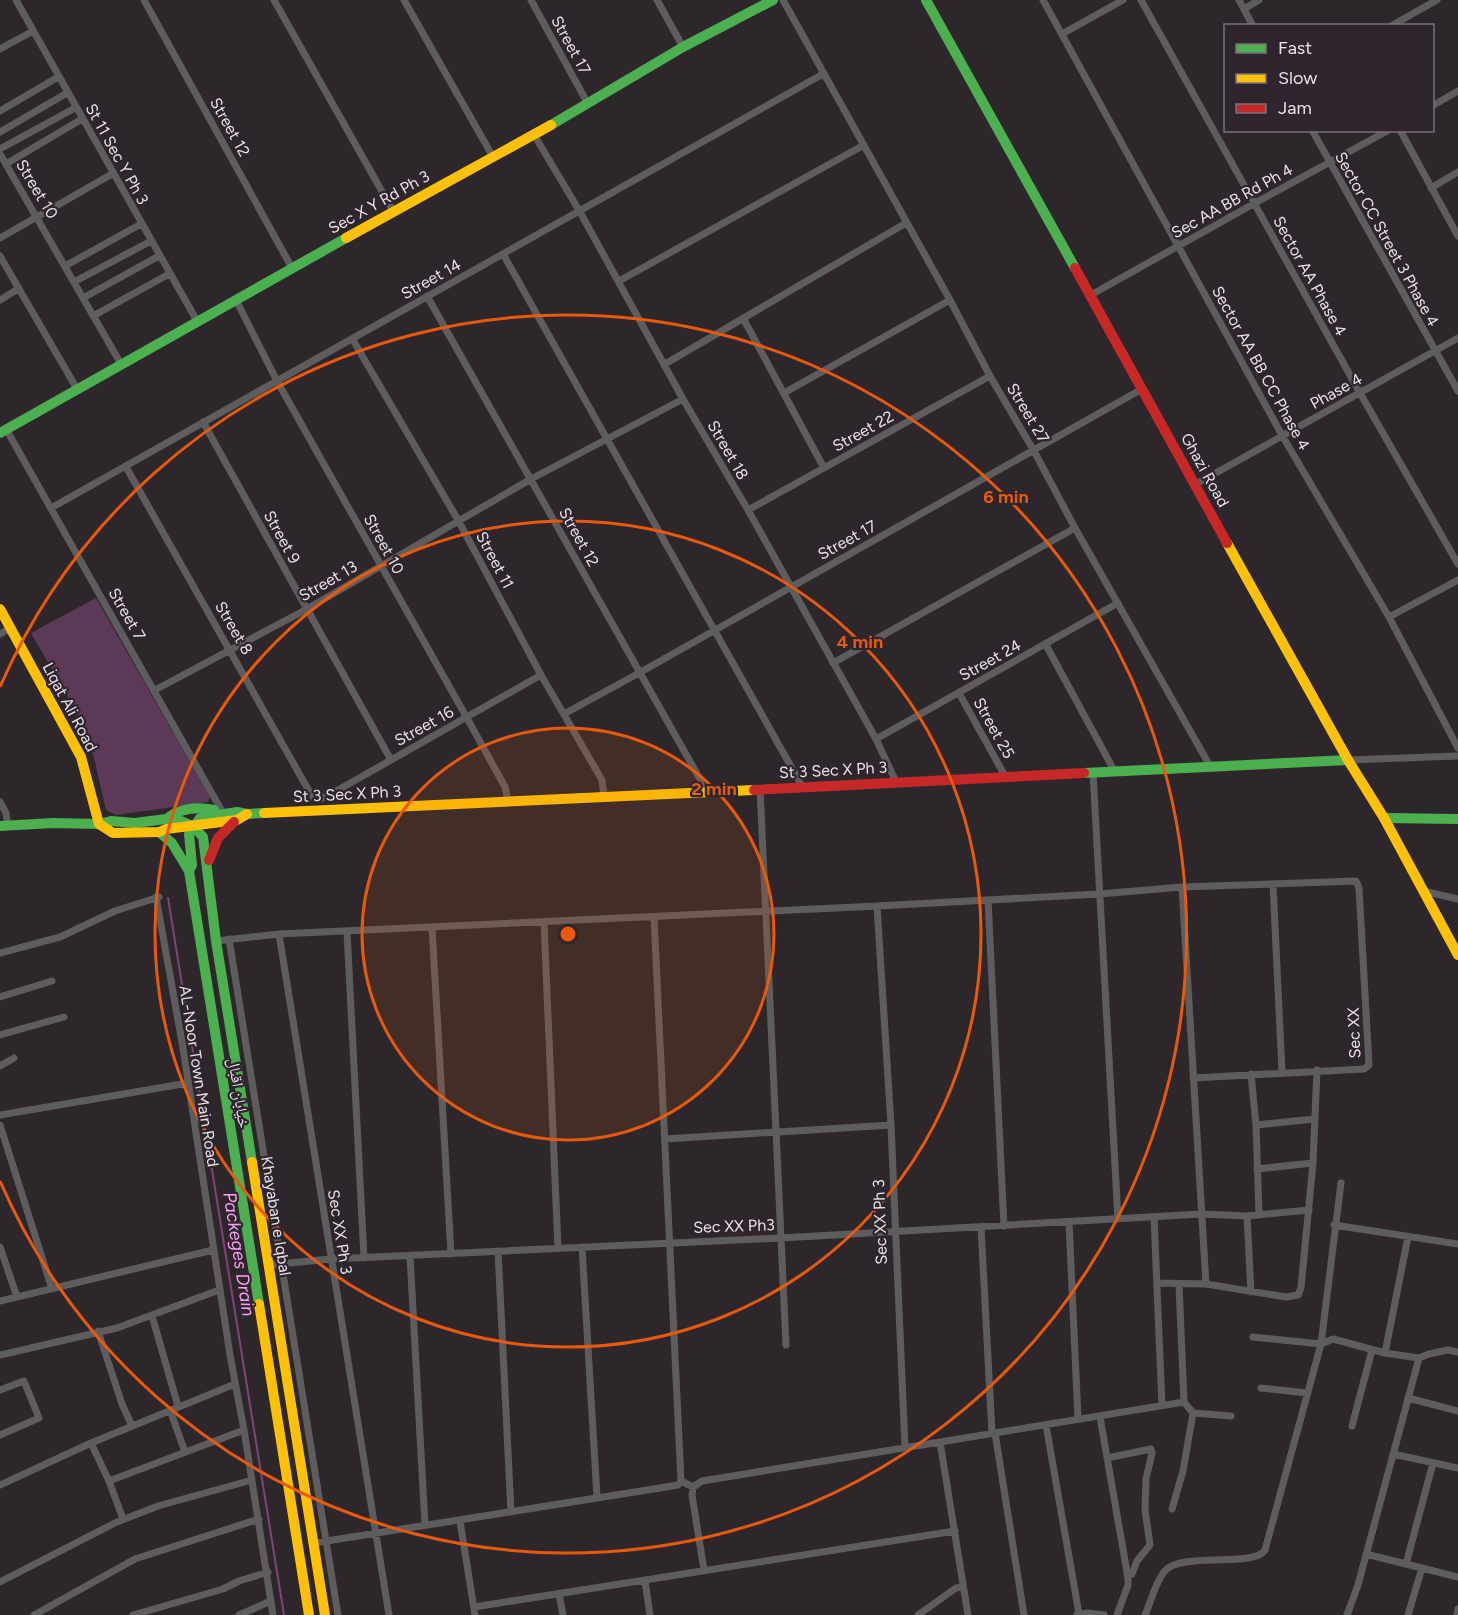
<svg xmlns="http://www.w3.org/2000/svg" width="1458" height="1615" font-family="Figtree,'Noto Naskh Arabic',sans-serif">
  <style>
    .green { fill: #5b3957 }
    .lines { fill: none; stroke-linecap: round; stroke-linejoin: round }
    .stream { stroke: #80437a; stroke-width: 2 }
    .street { stroke: #5e5d5e; stroke-width: 7 }
    .fast { stroke: #4caf50; stroke-width: 10 }
    .slow { stroke: #ffc107; stroke-width: 10 }
    .jam { stroke: #c62828; stroke-width: 10 }
    .ring { fill: none; stroke: #e8590c; stroke-width: 3 }
    .labels { text-anchor: middle; dominant-baseline: central; stroke-width: 4.5; stroke-linejoin: round; paint-order: stroke }
    .street-label { font-size: 16px; fill: #e8e2e7; stroke: #2f252e }
    .water-label { font-size: 18px; font-style: italic; fill: #fb9ff3; stroke: #2f252e }
    .centre { fill: #e8590c; stroke: #2f252e; stroke-width: 3 }
    .ring-label { font-size: 18px; text-anchor: middle; font-weight: bold; fill: #e8590c; stroke: #2f252e; stroke-width: 4.5; stroke-linejoin: round; paint-order: stroke }
  </style>
  <rect width="100%" height="100%" fill="#2d272c"/>
  <path class="green" d="M96,598L210,797L208,802L116,815L106,810L93,754L79,716L31,633Z"/>
  <g class="lines">
    <path class="stream" d="M168,898L284,1615"/>
    <path class="street" d="M16,0L197,321
      M144,0L292,268
      M274,0L393,211
      M404,0L493,157
      M531,0L588,104
      M657,0L683,47
      M783,0L950,300L990,376L1034,451L1075,528L1210,766
      M1043,0L1283,437L1389,617L1458,748
      M1141,0L1360,393L1458,564
      M1239,0L1253,26
      M1244,9L1259,0
      M1391,26L1437,0
      M1062,34L1123,0
      M0,49L33,31
      M1432,106L1458,91
      M0,111L58,77
      M1312,130L1458,391
      M1400,130L1458,236
      M0,132L67,93
      M533,133L580,212L683,399L748,510L876,739L896,782
      M0,149L75,108
      M0,154L121,364
      M6,164L82,119
      M1431,188L1458,172
      M0,238L112,174
      M503,254L802,786
      M0,256L77,389
      M65,266L141,224
      M619,281L864,145
      M74,282L151,241
      M427,296L700,779L702,792
      M1089,296L1255,203L1389,130
      M83,298L159,256
      M0,300L18,289
      M236,300L277,381L467,718L505,787L508,801
      M93,316L169,274
      M743,318L824,468
      M353,340L458,520L541,675L602,780L604,797
      M665,364L906,223
      M784,393L950,300
      M203,422L391,760
      M6,429L223,813
      M126,467L309,791L314,798L320,799
      M1196,484L1458,338
      M51,508L823,74
      M748,510L990,376
      M1389,617L1458,580
      M0,634L11,628
      M1046,645L1115,772
      M833,663L1075,528
      M155,690L307,609L531,479L683,399
      M959,693L1005,776
      M564,714L639,673L1142,389
      M876,739L1118,603
      M1348,760L1458,756
      M1093,773L1118,1219
      M760,789L786,1345
      M320,799L331,794L541,675
      M0,802L6,813L8,826
      M1273,884L1282,1072
      M1182,887L1206,1284
      M1423,891L1458,899
      M156,897L183,1048L230,1355L244,1430L273,1615
      M988,900L1004,1226
      M877,906L891,1125L905,1448
      M654,917L681,1481
      M544,922L558,1248
      M432,927L451,1254
      M347,932L364,1258
      M279,934L389,1615
      M229,939L338,1615
      M216,941L279,934L877,906L1099,894L1182,887L1356,881L1359,888L1369,1065L1364,1069L1193,1078
      M0,953L60,937L115,911L159,897
      M0,997L52,981
      M0,1035L64,1017
      M0,1066L14,1058
      M1251,1074L1256,1125L1259,1214
      M0,1115L188,1083
      M0,1125L52,1289
      M1256,1125L1315,1119
      M665,1139L891,1125
      M1257,1169L1313,1163
      M1247,1216L1251,1292
      M1154,1217L1162,1405
      M1069,1222L1078,1419
      M1334,1225L1458,1244
      M981,1227L992,1433
      M0,1247L17,1297
      M582,1247L597,1497
      M498,1251L511,1512
      M410,1256L425,1525
      M269,1265L331,1259L781,1238L1201,1214L1247,1216L1309,1210
      M1157,1283L1206,1284L1286,1297L1298,1295L1301,1288L1313,1163L1317,1070
      M1179,1285L1184,1402L1193,1413L1231,1416
      M0,1301L213,1250
      M152,1316L178,1406
      M98,1331L122,1404L132,1426
      M1253,1337L1321,1344L1333,1339L1385,1353L1419,1358L1429,1354L1448,1350L1458,1352
      M1385,1353L1408,1237
      M0,1355L117,1328L219,1290
      M1261,1388L1307,1393
      M0,1390L24,1381L39,1418L0,1435
      M1408,1398L1458,1411
      M170,1410L185,1452
      M1100,1417L1128,1578V1585L1117,1615
      M1046,1425L1079,1614
      M1352,1426L1372,1350
      M995,1433L1024,1615
      M940,1442L968,1615
      M91,1443L109,1481L123,1519
      M1393,1454L1458,1468
      M1107,1458L1146,1450L1151,1449L1152,1453L1146,1479L1145,1510L1150,1545L1137,1561L1132,1574L1127,1575
      M109,1481L244,1430
      M0,1485L91,1443L235,1384
      M693,1487L692,1495L704,1570
      M1172,1509L1183,1471L1193,1413
      M460,1521L475,1615
      M314,1543L660,1488L678,1485L681,1481L693,1487L702,1481L1184,1402
      M1366,1554L1406,1564
      M1422,1568L1458,1577
      M645,1581L650,1615
      M0,1582L117,1522L158,1506L252,1480
      M559,1594L563,1615
      M474,1607L955,1531
      M34,1615L135,1559L259,1519
      M133,1615L223,1589L239,1581L268,1572
      M239,1615L271,1601
      M918,1615L956,1588L963,1587
      M1077,1615L1087,1613L1104,1615
      M1145,1615C1151,1602 1155,1583 1164,1572C1179,1551 1255,1568 1265,1550L1321,1344L1341,1183
      M1347,1615L1358,1585L1419,1358
      M1408,1615L1422,1568L1406,1564L1433,1463
      M1457,1615L1458,1609"/>
    <path class="fast" d="M926,0L1075,268
      M551,125L683,47L773,0
      M0,433L346,238
      M1084,773L1348,760
      M169,817C182,808 199,807 214,810
      M1384,818L1458,819
      M0,826L53,823L99,824L111,821L135,823L174,818L193,826L203,837L216,941L252,1162
      M159,832L172,843L189,871
      M259,1304L189,871L192,865L189,834L200,818L237,812L247,814L264,813"/>
    <path class="slow" d="M346,238L551,125
      M1227,543L1348,760L1384,818L1458,955
      M0,609L81,757L99,824
      M264,813L754,790
      M99,824L113,833L159,832L166,829L237,820L247,814
      M252,1162L325,1615
      M259,1304L309,1615"/>
    <path class="jam" d="M1075,268L1227,543
      M754,790L1084,773
      M209,860L218,838L234,822"/>
  </g>
  <circle cx="568" cy="934" r="206" fill="#e8590c" fill-opacity=".12"/>
  <g class="ring">
    <circle cx="568" cy="934" r="206"/>
    <circle cx="568" cy="934" r="413"/>
    <path d="M0 687A619 619 0 1 1 0 1181"/>
  </g>
  <g class="labels">
    <g class="street-label">
      <text transform="translate(571 45) rotate(61)">Street 17</text>
      <text transform="translate(230 127) rotate(61)">Street 12</text>
      <text transform="translate(117 154) rotate(61)">St 11 Sec Y Ph 3</text>
      <text transform="translate(37 189) rotate(59)">Street 10</text>
      <text transform="translate(1232 201) rotate(-29)">Sec AA BB Rd Ph 4</text>
      <text transform="translate(379 202) rotate(-29)">Sec X Y Rd Ph 3</text>
      <text transform="translate(1387 239) rotate(61)">Sector CC Street 3 Phase 4</text>
      <text transform="translate(1310 276) rotate(61)">Sector AA Phase 4</text>
      <text transform="translate(431 279) rotate(-29)">Street 14</text>
      <text transform="translate(1261 368) rotate(61)">Sector AA BB CC Phase 4</text>
      <text transform="translate(1336 391) rotate(-29)">Phase 4</text>
      <text transform="translate(1028 413) rotate(59)">Street 27</text>
      <text transform="translate(863 431) rotate(-29)">Street 22</text>
      <text transform="translate(728 450) rotate(60)">Street 18</text>
      <text transform="translate(1205 470) rotate(61)">Ghazi Road</text>
      <text transform="translate(282 537) rotate(61)">Street 9</text>
      <text transform="translate(579 537) rotate(61)">Street 12</text>
      <text transform="translate(847 540) rotate(-29)">Street 17</text>
      <text transform="translate(384 544) rotate(61)">Street 10</text>
      <text transform="translate(495 560) rotate(62)">Street 11</text>
      <text transform="translate(328 581) rotate(-30)">Street 13</text>
      <text transform="translate(127 614) rotate(60)">Street 7</text>
      <text transform="translate(234 628) rotate(60)">Street 8</text>
      <text transform="translate(990 660) rotate(-29)">Street 24</text>
      <text transform="translate(70 707) rotate(62)">Liqat Ali Road</text>
      <text transform="translate(424 726) rotate(-29)">Street 16</text>
      <text transform="translate(994 728) rotate(61)">Street 25</text>
      <text transform="translate(833 770) rotate(-3)">St 3 Sec X Ph 3</text>
      <text transform="translate(347 794) rotate(-3)">St 3 Sec X Ph 3</text>
      <text transform="translate(1354 1033) rotate(-92)">Sec XX</text>
      <text transform="translate(199 1076) rotate(81)">AL-Noor Town Main Road</text>
      <text transform="translate(239 1093) rotate(81)">خیابان اقبال</text>
      <text transform="translate(276 1216) rotate(81)">Khayaban e Iqbal</text>
      <text transform="translate(880 1222) rotate(-92)">Sec XX Ph 3</text>
      <text transform="translate(734 1226) rotate(-2)">Sec XX Ph3</text>
      <text transform="translate(340 1232) rotate(81)">Sec XX Ph 3</text>
    </g>
    <g class="water-label">
      <text transform="translate(239 1254) rotate(81)">Packeges Drain</text>
    </g>
  </g>
  <circle cx="568" cy="934" r="9" class="centre"/>
  <g class="ring-label">
    <text x="1006" y="503">6 min</text>
    <text x="860" y="648">4 min</text>
    <text x="714" y="795">2 min</text>
  </g>
  <rect x="1224" y="24" width="210" height="108" fill="#2f252e" stroke="#797178" stroke-width="1.5"/>
  <rect x="1236" y="44" width="30" height="9" fill="#4caf50" stroke="#797178" stroke-width="1.5"/>
  <text x="1278" y="54" font-size="18" fill="#e8e2e7">Fast</text>
  <rect x="1236" y="74" width="30" height="9" fill="#ffc107" stroke="#797178" stroke-width="1.5"/>
  <text x="1278" y="84" font-size="18" fill="#e8e2e7">Slow</text>
  <rect x="1236" y="104" width="30" height="9" fill="#c62828" stroke="#797178" stroke-width="1.5"/>
  <text x="1278" y="114" font-size="18" fill="#e8e2e7">Jam</text>
</svg>
